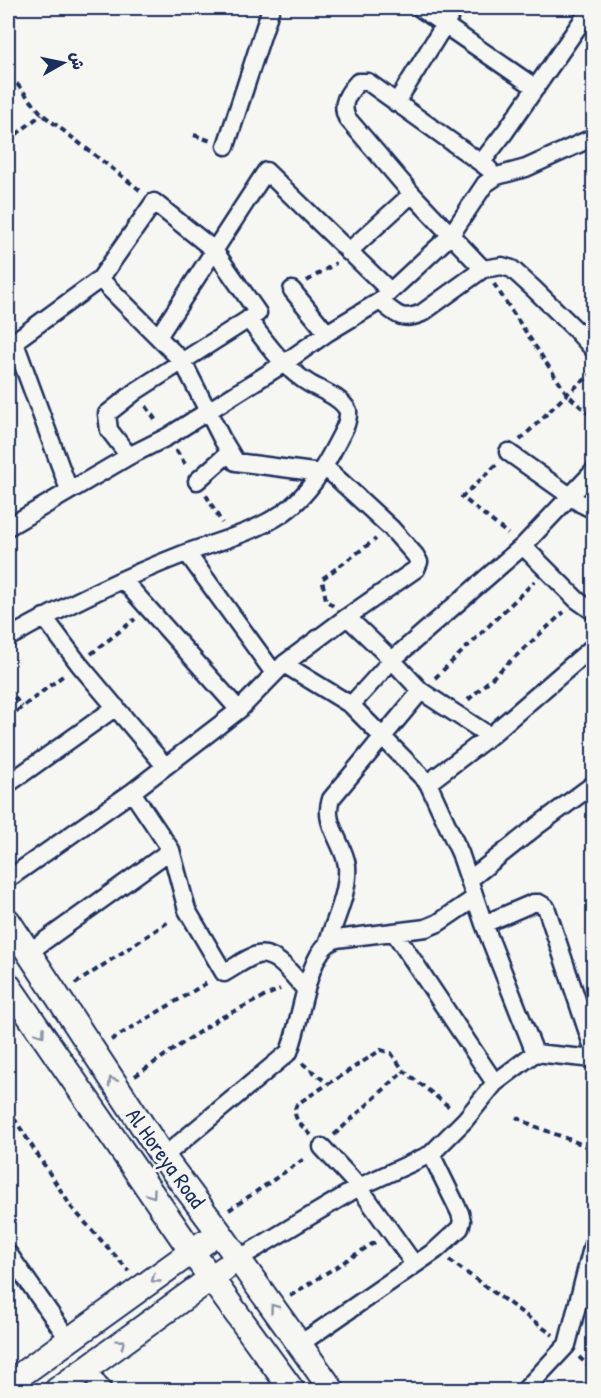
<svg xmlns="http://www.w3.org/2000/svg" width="601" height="1398" font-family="'Patrick Hand','Playpen Sans Arabic',sans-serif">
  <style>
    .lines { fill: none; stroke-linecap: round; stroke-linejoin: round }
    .street-casing { stroke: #1b2f5e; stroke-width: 21 }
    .secondary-casing { stroke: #1b2f5e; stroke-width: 28 }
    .path { stroke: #1b2f5e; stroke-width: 4; stroke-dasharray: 6 4.5; stroke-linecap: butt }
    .street { stroke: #f6f6f2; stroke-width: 16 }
    .secondary { stroke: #f6f6f2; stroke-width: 24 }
    .oneway { stroke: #8892a8 }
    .labels { text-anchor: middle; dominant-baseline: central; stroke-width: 6; stroke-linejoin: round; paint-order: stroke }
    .street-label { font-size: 22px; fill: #1b2f5e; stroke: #f6f6f2 }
  </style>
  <rect width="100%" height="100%" fill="#f6f6f2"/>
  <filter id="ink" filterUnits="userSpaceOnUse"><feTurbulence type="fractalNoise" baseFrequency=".0167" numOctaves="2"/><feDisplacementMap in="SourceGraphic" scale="12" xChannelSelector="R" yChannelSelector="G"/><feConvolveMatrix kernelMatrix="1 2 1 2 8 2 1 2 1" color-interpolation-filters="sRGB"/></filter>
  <g filter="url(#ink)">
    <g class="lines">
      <g class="street-casing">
        <path id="street" d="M420,8L536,88
          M396,103L455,8
          M226,146L271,8
          M481,163L368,82H358C348,93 340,104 347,118L412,194L483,269
          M489,169L481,163L505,132L591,8
          M348,252L412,194
          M100,279L183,362L222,439L236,462L321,473
          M292,290L327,333L380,301L451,235L485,184L497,176L526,168L594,137
          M380,301C396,314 401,322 422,313L483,269L502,266L512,269L534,289L574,328L594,350
          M158,337L266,171L390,291
          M15,343L69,490
          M8,346L100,279L154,202L214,250L258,313L136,391L107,414L109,430L129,456
          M508,452L580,503L594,510
          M197,481L230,452
          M8,527L129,456L167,437L283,364L327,333
          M523,546L577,600L594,612
          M187,553L274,673
          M123,580L239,710
          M44,617L79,664L165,766
          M347,617L392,660L421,691L490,736
          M8,638C64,606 124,577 186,553C219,541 253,533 283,513C309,495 324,468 338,441C343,431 349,422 348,411C342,398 323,391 310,384C283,368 267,343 248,319
          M284,664L351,705L428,783L460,853L484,924L535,1053
          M351,705L392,660L523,546L594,471
          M428,783L490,736L594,646
          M8,784L116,707
          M132,792L171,850
          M8,879L132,792L239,710L284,664L347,617L416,569L419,562L415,555L391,528L325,467
          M469,880L537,826L594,784
          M484,924L533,903H539L546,907L594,1051
          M394,932L495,1083
          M327,944C335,920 349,892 347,866C344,842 322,824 331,799L421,691
          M29,952L171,850L187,910L224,973C234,968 246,958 257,955C278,951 294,978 306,990
          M322,1147L359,1187L414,1264
          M163,1157L289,1052C300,1023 305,974 322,950C326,944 331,942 336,939L426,928L438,923L475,898
          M8,1253L69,1340
          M238,1259L359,1187L431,1154L465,1120L495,1083L535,1053L594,1059
          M300,1344L436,1250L460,1228L462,1221L460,1213L431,1154
          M87,1369L103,1390
          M525,1390L567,1345L594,1240"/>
      </g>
      <g class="secondary-casing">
        <path id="secondary" d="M8,921L163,1157L219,1232L332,1390
          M8,985L192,1252L292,1390
          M8,1384L205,1242
          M57,1390L225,1268"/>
      </g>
      <path class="path" d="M8,78L17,84L42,114L141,191
        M194,135L211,141
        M8,141L42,114
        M307,281L336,263
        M494,284L567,394L594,419
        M146,406L157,422
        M520,440L567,394L594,372
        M176,450L187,467
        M496,465L462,497L508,534
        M206,495L222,523
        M333,606L326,600L322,579L376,539
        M91,654L135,619
        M435,678L535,581
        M8,689L22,707
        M468,700L564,612
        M8,718L64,675
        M75,984L171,920
        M111,1040L210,981
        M302,1063L327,1083
        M135,1076L218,1019L280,989
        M8,1109L72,1208L129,1271
        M516,1117L534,1126L594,1149
        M311,1135C302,1126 290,1117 297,1104L381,1050L391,1053L404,1071L452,1109
        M334,1135L404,1071
        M229,1210L307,1157
        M449,1260L553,1335
        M290,1296L377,1241
        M579,1357L594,1371"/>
      <use href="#street" class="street"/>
      <use href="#secondary" class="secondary"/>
    </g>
    <defs><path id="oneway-chevron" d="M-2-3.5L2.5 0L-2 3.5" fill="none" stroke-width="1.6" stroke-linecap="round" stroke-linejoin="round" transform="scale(1.5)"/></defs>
    <g class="oneway">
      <use href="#oneway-chevron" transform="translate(41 1033) rotate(55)"/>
      <use href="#oneway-chevron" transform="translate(112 1081) rotate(-121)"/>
      <use href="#oneway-chevron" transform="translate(152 1194) rotate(55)"/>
      <use href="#oneway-chevron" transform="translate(155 1279) rotate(144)"/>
      <use href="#oneway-chevron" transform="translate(274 1308) rotate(-126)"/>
      <use href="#oneway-chevron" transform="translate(121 1343) rotate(-37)"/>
    </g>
  </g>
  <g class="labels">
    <g class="street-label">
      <text transform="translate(166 1158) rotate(54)">Al Horeya Road</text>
    </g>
  </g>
  <rect width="601" height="1398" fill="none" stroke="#f6f6f2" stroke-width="30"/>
  <rect x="15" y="15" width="571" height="1368" fill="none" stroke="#1b2f5e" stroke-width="2" filter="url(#ink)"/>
  <g transform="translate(63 63) rotate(81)" stroke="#f6f6f2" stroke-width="4.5" paint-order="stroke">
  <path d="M0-4.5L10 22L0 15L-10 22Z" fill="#1b2f5e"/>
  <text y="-9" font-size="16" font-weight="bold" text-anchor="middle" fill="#1b2f5e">ش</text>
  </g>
</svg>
